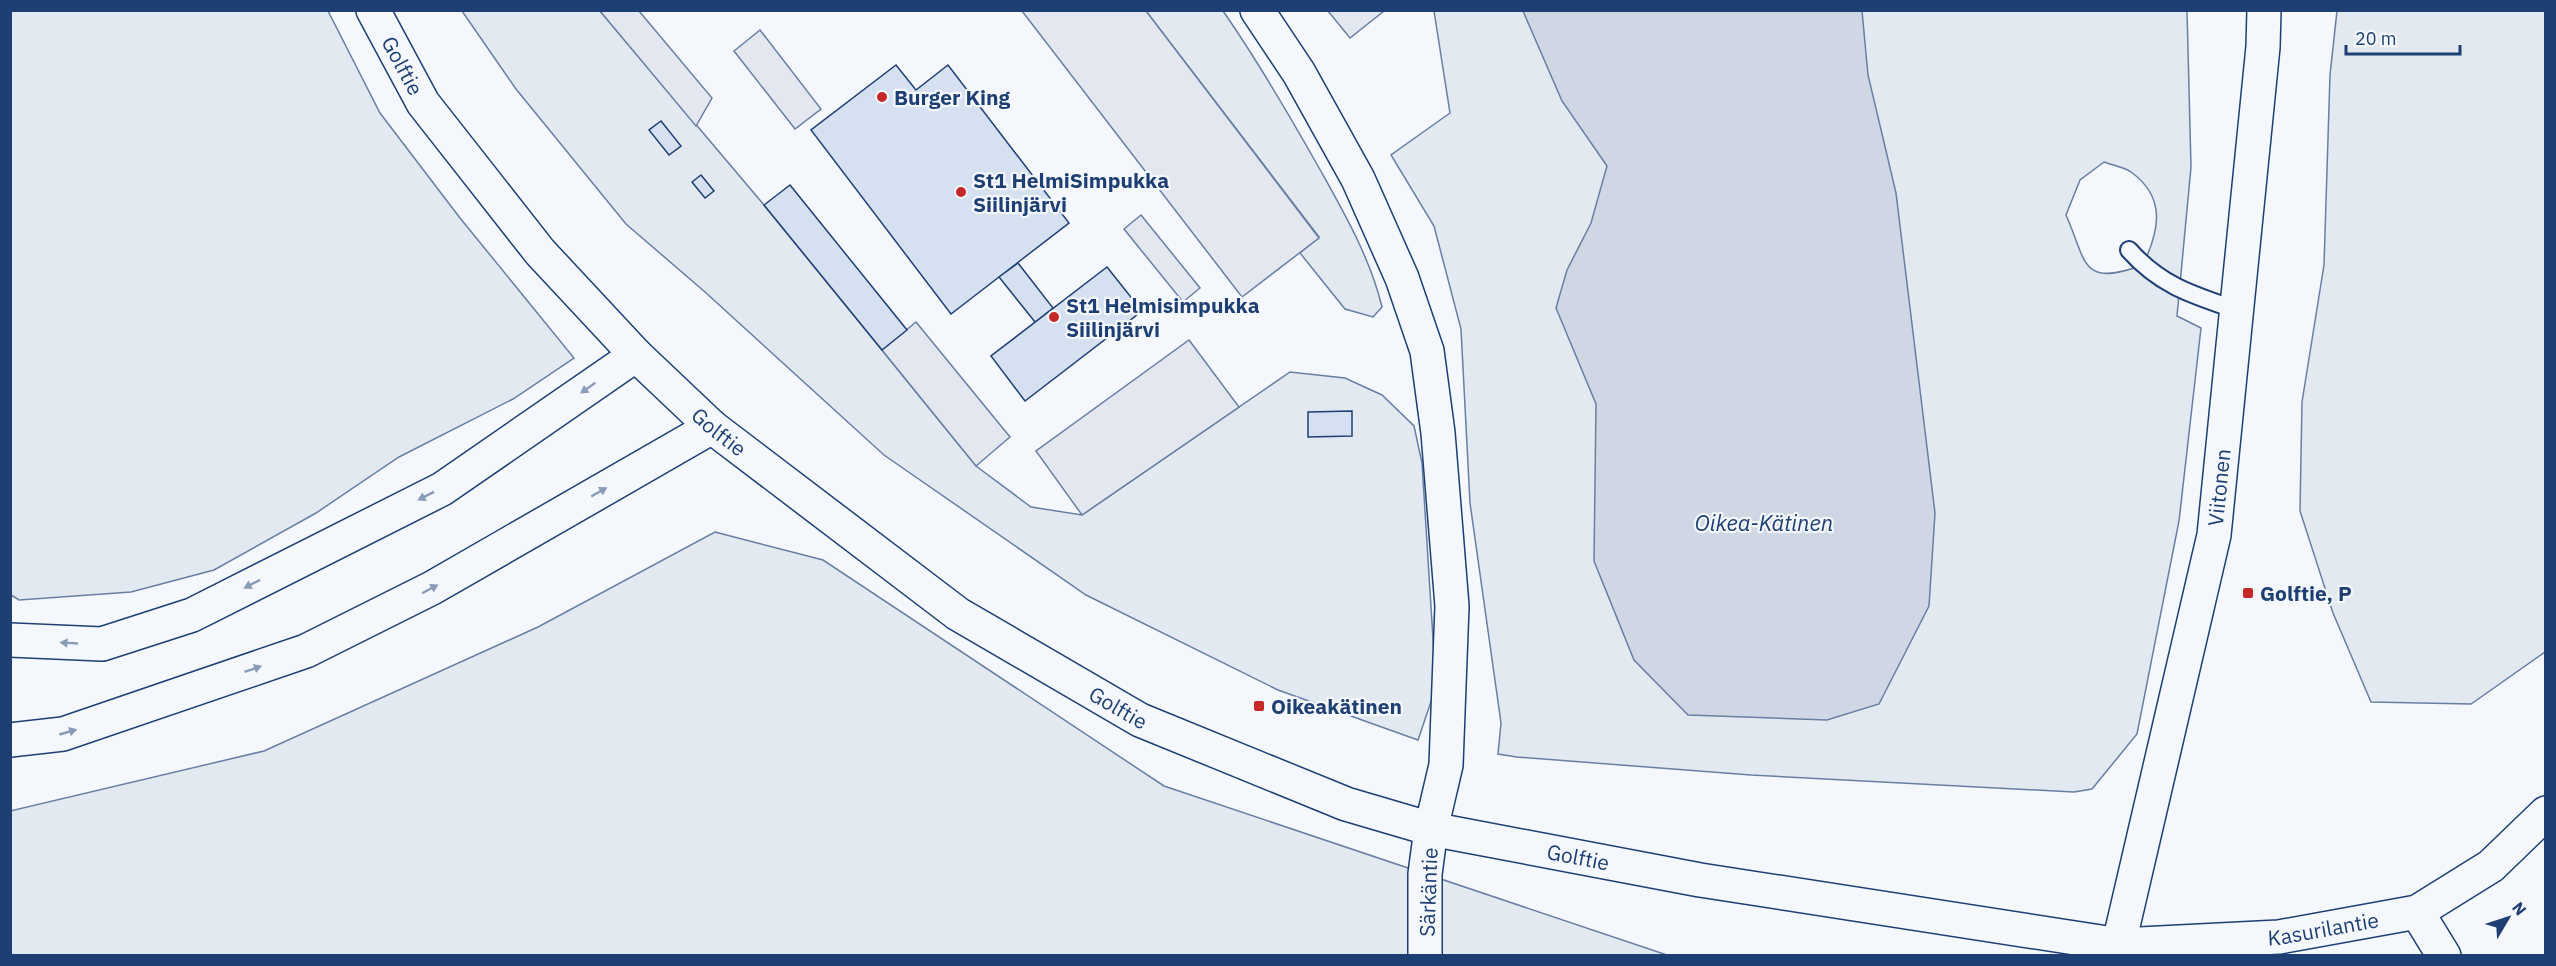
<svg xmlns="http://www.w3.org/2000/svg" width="2556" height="966" font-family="'IBM Plex Sans',sans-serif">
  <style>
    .green { fill: #e3e9f0; stroke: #687fa3; stroke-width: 1.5; fill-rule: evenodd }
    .parking { fill: #e3e8f0; stroke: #687fa3; stroke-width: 1.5 }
    .water { fill: #cfd7e4; stroke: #687fa3; stroke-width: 1.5 }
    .building { fill: #d5e0f0; stroke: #1d3f73; stroke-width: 1.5 }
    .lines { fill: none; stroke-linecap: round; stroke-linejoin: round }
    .lane-casing { stroke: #1d3f73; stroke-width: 20 }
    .street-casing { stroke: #1d3f73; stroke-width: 36 }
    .secondary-casing { stroke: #1d3f73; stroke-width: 36 }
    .highway-casing { stroke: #1d3f73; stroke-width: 36 }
    .lane { stroke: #f4f7fb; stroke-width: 16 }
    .street { stroke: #f4f7fb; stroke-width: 33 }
    .secondary { stroke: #f4f7fb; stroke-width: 33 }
    .highway { stroke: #f4f7fb; stroke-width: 33 }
    .oneway { fill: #889bb7 }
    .poi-dot { fill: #c62828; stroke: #f4f7fb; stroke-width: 2 }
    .labels { text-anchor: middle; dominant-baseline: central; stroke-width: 4.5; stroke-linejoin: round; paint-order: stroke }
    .street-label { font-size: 21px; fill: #1d3f73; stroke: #f4f7fb }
    .poi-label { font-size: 21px; font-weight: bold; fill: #1d3f73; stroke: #f4f7fb; text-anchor: start }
    .water-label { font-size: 22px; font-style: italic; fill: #1d3f73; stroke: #f4f7fb }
  </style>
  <rect width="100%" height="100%" fill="#f4f7fb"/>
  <path class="green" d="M10,11H328L380,113L460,218L574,358L513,399L399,457L316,513L214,570L131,592L19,600L11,595Z
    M462,11H600L764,205L976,466L1031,507L1082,515L1290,372L1345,378L1382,395L1414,426L1422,463L1436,687L1418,740L1278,690L1086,595L884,455L705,292L626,224L516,89Z
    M1146,11H1223C1258,61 1288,113 1318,166C1343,211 1370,257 1382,307L1373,317L1345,309L1300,253L1319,237Z
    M1434,11H2187L2191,167L2177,316L2201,328L2179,521L2137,734L2092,789L2074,792L1751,775L1517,757L1498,754L1501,723L1470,503L1461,329L1434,226L1391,155L1450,113ZM2104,162C2112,165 2124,167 2131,172C2167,198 2159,231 2143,265C2080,288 2087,262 2066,215L2080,180Z
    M2337,11H2545V652L2471,704L2371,702L2333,613L2300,511L2302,402L2324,265L2330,75Z
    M715,532L823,560L1164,786L1667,955H11L10,811L264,751L538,627Z"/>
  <path class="parking" d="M600,11H639L712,98L696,126Z
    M1022,11H1146L1319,238L1242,297Z
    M1328,11H1384L1350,38Z
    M760,30L821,109L795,129L734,51Z
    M1141,215L1200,288L1183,302L1124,229Z
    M916,322L1010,437L976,466L882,350Z
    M1189,340L1239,407L1082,515L1036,451Z"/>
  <path class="water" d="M1523,11H1862L1868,75L1896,193L1935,513L1929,606L1879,704L1827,720L1688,715L1634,660L1594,561L1596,404L1556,308L1567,270L1591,223L1607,166L1562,101Z"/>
  <path class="building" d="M896,65L916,90L948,65L1069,223L951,314L811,130Z
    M661,121L681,146L669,155L649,130Z
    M701,175L714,191L705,198L692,182Z
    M790,185L907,330L882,350L764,205Z
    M1018,263L1053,308L1035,322L999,277Z
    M1107,267L1142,311L1025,401L991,356Z
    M1352,411V436L1308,437V412Z"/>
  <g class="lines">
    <g class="lane-casing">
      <path id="lane" d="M2129,250C2161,286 2193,295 2237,310"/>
    </g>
    <g class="street-casing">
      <path id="street" d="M1257,10L1299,73L1358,179L1402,278L1427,351L1438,433L1452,606L1446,765L1431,829L1425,874V956
        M2417,912L2444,956"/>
    </g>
    <g class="secondary-casing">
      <g id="secondary">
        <path id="s1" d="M373,10L423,103L540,252L636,355L712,427L958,614L1140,720L1346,804L1431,829L1700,880L2120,945L2279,937L2417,912L2491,866L2546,813"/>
        <path id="s2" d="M2116,956L2214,535L2263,47L2264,10"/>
      </g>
    </g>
    <g class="highway-casing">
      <path id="highway" d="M10,640L102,644L192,615L442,489L636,355
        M10,740L63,734L306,651L432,588L712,427"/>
    </g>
    <use href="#lane" class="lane"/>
    <use href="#street" class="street"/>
    <use href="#secondary" class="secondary"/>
    <use href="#highway" class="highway"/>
  </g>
  <defs><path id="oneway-solid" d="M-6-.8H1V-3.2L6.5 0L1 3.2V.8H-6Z" transform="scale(1.5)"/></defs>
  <g class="oneway">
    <use href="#oneway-solid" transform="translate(588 388) rotate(145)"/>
    <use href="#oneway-solid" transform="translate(599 492) rotate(-30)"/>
    <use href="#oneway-solid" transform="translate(426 496) rotate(153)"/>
    <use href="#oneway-solid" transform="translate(252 584) rotate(153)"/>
    <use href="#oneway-solid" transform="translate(430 589) rotate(-28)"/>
    <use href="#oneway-solid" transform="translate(69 643) rotate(-177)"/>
    <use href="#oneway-solid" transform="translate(253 669) rotate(-19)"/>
    <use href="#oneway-solid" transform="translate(68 732) rotate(-16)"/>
  </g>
  <g class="poi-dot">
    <circle cx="882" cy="97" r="6"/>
    <circle cx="961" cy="192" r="6"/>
    <circle cx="1054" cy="317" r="6"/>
    <rect x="2242" y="587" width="12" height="12" rx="3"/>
    <rect x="1253" y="700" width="12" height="12" rx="3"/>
  </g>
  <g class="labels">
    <g class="street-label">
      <text stroke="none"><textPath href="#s1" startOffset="63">Golftie</textPath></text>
      <text stroke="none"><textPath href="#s1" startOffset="549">Golftie</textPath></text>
      <text stroke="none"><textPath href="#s2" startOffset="480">Viitonen</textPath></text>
      <text stroke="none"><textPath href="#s1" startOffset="1035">Golftie</textPath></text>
      <text stroke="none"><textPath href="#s1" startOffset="1521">Golftie</textPath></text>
      <text transform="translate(1428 892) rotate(-88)">Särkäntie</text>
      <text stroke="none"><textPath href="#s1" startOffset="2274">Kasurilantie</textPath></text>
    </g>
    <g class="poi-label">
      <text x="894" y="97">Burger King</text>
      <text x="973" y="180">St1 HelmiSimpukka<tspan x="973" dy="24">Siilinjärvi</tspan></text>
      <text x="1066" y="305">St1 Helmisimpukka<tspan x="1066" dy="24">Siilinjärvi</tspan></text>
      <text x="2260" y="593">Golftie, P</text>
      <text x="1271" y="706">Oikeakätinen</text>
    </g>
    <g class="water-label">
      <text x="1764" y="522">Oikea-Kätinen</text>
    </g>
  </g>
  <rect width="2556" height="966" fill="none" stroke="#1d3f73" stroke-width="24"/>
  <g transform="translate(2508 918) rotate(51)" stroke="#f4f7fb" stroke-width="4.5" paint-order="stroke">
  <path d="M0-4.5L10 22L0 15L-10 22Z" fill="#1d3f73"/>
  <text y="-9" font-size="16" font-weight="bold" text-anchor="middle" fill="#1d3f73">N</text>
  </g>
  <path d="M2346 45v9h114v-9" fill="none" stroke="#1d3f73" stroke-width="3"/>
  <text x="2355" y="45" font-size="18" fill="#1d3f73" stroke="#f4f7fb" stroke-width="4.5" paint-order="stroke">20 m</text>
</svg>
